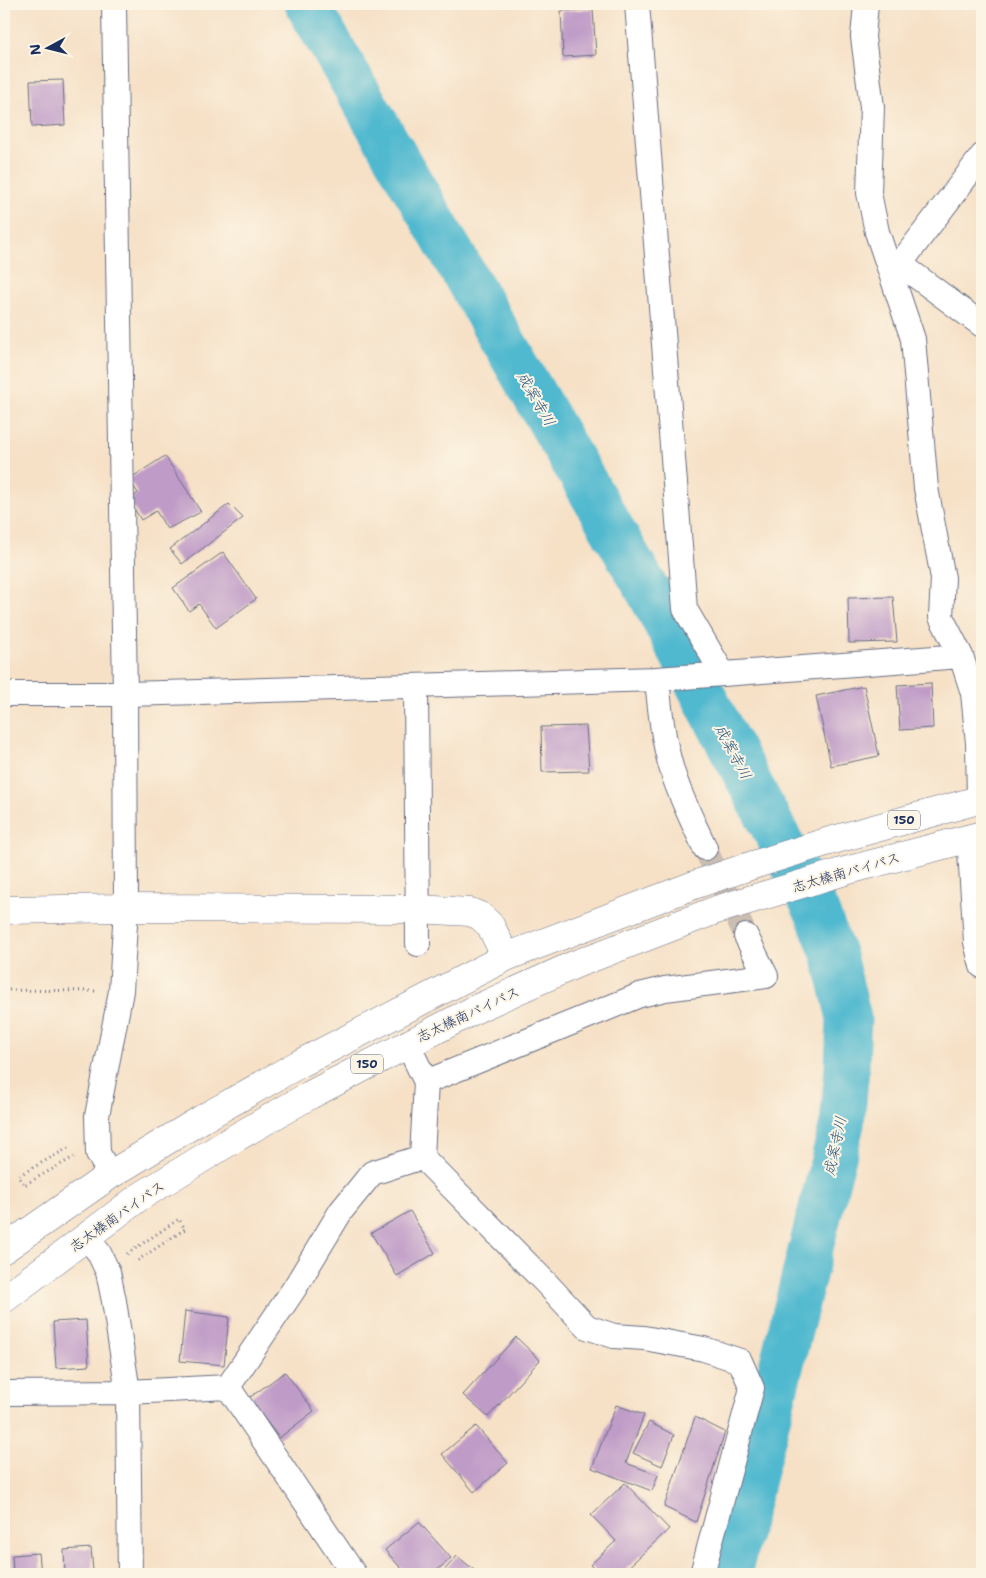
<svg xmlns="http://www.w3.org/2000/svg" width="986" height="1578" font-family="'Shantell Sans','Klee One',sans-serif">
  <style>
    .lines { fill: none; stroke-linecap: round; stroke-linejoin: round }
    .river { stroke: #51b9cf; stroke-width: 45 }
    .building { fill: #bf9bc7 }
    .minor-tunnel { stroke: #cabdb2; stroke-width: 24; stroke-dasharray: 24 12; stroke-linecap: butt }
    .minor-casing { stroke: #686d83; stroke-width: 26 }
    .tertiary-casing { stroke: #686d83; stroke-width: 29 }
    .trunk-casing { stroke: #686d83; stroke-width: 29 }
    .path { stroke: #686d83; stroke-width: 3; stroke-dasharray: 1 4; stroke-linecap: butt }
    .minor { stroke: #fff; stroke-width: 24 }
    .tertiary { stroke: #fff; stroke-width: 28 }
    .trunk { stroke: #fff; stroke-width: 28 }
    .labels { text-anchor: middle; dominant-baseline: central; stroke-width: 4; stroke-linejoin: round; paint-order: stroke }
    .shield { fill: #fcf5e5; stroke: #5e6a86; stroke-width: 1 }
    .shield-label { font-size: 12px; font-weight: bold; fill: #1b2f5e }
    .street-label { font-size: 14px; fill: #1b2f5e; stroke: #fcf5e5 }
    .water-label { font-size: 15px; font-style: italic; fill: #2b5880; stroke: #fcf5e5 }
  </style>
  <rect width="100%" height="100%" fill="#fcf5e5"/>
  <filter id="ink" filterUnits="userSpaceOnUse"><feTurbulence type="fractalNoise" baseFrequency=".02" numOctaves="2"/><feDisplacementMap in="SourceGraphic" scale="10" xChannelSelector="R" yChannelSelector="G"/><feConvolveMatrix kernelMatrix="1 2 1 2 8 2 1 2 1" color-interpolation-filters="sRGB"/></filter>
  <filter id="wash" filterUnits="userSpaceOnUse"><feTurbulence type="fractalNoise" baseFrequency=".0096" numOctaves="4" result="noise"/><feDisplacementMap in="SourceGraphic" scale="20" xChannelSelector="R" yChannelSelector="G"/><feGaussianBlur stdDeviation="1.12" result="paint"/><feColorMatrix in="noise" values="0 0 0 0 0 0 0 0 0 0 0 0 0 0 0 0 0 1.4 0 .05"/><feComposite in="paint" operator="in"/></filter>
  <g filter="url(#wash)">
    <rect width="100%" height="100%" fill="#f6e1c7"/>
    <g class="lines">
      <path class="river" d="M307,4L650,594L795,869L817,912L834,956L849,1018L847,1067L842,1124L729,1574"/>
    </g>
    <g id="blocks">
      <path class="building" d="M593,9L596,55L563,57L561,11Z
        M63,80L65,125L32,127L30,81Z
        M165,456L201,512L167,529L156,511L141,520L129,500L138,493L129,479Z
        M229,504L243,518L182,564L170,549Z
        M223,552L256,599L216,628L199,604L189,611L173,588Z
        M893,597L897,642L849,643L848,598Z
        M931,683L933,728L900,730L897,685Z
        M864,686L879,756L831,766L816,696Z
        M586,726L589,771L542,772L541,727Z
        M410,1211L435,1253L397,1276L371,1233Z
        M185,1311L229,1317L224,1365L180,1361Z
        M86,1320L89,1366L56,1368L53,1322Z
        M516,1337L540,1360L488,1417L463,1395Z
        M285,1372L314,1411L279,1438L249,1398Z
        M616,1405L644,1415L626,1463L658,1475L652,1491L592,1468Z
        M695,1417L725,1432L696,1522L664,1507Z
        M649,1422L674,1435L662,1466L633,1453Z
        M476,1426L508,1463L474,1492L442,1454Z
        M625,1483L669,1529L621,1574H599L590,1565L616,1541L591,1515Z
        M419,1522L451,1558L433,1574H406L385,1550Z
        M91,1548L93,1571L65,1573L64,1550Z
        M39,1553L41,1574H13L12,1555Z
        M457,1556L479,1574H441Z"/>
    </g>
  </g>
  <g filter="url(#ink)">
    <use href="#blocks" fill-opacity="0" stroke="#686d83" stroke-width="1"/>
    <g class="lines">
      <path class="minor-tunnel" d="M705,848L746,936"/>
      <g class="minor-casing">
        <path id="minor" d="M637,4L685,609L723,674
          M866,4L863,37L872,107L869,193L877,232L913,339L926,488L943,578L941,617L961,656L973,693L978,743L979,799
          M900,264L982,156
          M892,273L900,264L982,325
          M657,679C660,710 663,741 672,770C680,797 693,822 705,848
          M416,687L418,944
          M4,694H127L657,679L961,656
          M969,837L976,942L982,966
          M407,1043L426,1082L422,1157L547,1284L587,1327L614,1336L644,1338L704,1349L740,1361L752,1388L702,1574
          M426,1082L640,995L665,989L766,976L746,936
          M110,1175L98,1153L97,1116L121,991L126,908L125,694L114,4
          M87,1237L99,1253L108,1272L114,1301L128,1392L130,1574
          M228,1387L294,1289L341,1211L372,1173L422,1157
          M228,1387L354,1574
          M4,1393L128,1392L228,1387"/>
      </g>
      <g class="tertiary-casing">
        <path id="tertiary" d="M4,910L126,908L417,909L470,912L480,916L490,925L506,957"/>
      </g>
      <g class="trunk-casing">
        <path id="trunk" d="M4,1249L110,1175L202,1119L299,1064L506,957L694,885L750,866L826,842L982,799
          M4,1299L138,1198L232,1140L310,1095L478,1008L576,964L716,910L845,871L982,835"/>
      </g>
      <path class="path" d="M4,990L95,991
        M68,1148L18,1176L24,1185L74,1157
        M127,1254L179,1219L185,1229L135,1262"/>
      <use href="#minor" class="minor"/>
      <use href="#tertiary" class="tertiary"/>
      <use href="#trunk" class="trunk"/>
    </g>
  </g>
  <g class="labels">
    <g class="shield">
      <rect x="888" y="810.5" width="32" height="19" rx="4"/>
      <rect x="351" y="1054.5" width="32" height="19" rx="4"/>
    </g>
    <g class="shield-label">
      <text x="904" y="820">150</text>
      <text x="367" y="1064">150</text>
    </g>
    <g class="street-label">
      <text transform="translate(846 872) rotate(-16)">志太榛南バイパス</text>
      <text transform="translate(468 1014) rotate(-25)">志太榛南バイパス</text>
      <text transform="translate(117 1216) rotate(-35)">志太榛南バイパス</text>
    </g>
    <g class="water-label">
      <text transform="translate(536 399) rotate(60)">成案寺川</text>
      <text transform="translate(733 752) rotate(62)">成案寺川</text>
      <text transform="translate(835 1146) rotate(-78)">成案寺川</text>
    </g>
  </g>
  <rect width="986" height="1578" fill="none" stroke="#fcf5e5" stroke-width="20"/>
  <g transform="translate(48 48) rotate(263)" stroke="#fcf5e5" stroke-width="4" paint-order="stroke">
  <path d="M0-4L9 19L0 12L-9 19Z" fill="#1b2f5e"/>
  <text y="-8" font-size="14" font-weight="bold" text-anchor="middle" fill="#1b2f5e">N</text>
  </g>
</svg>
